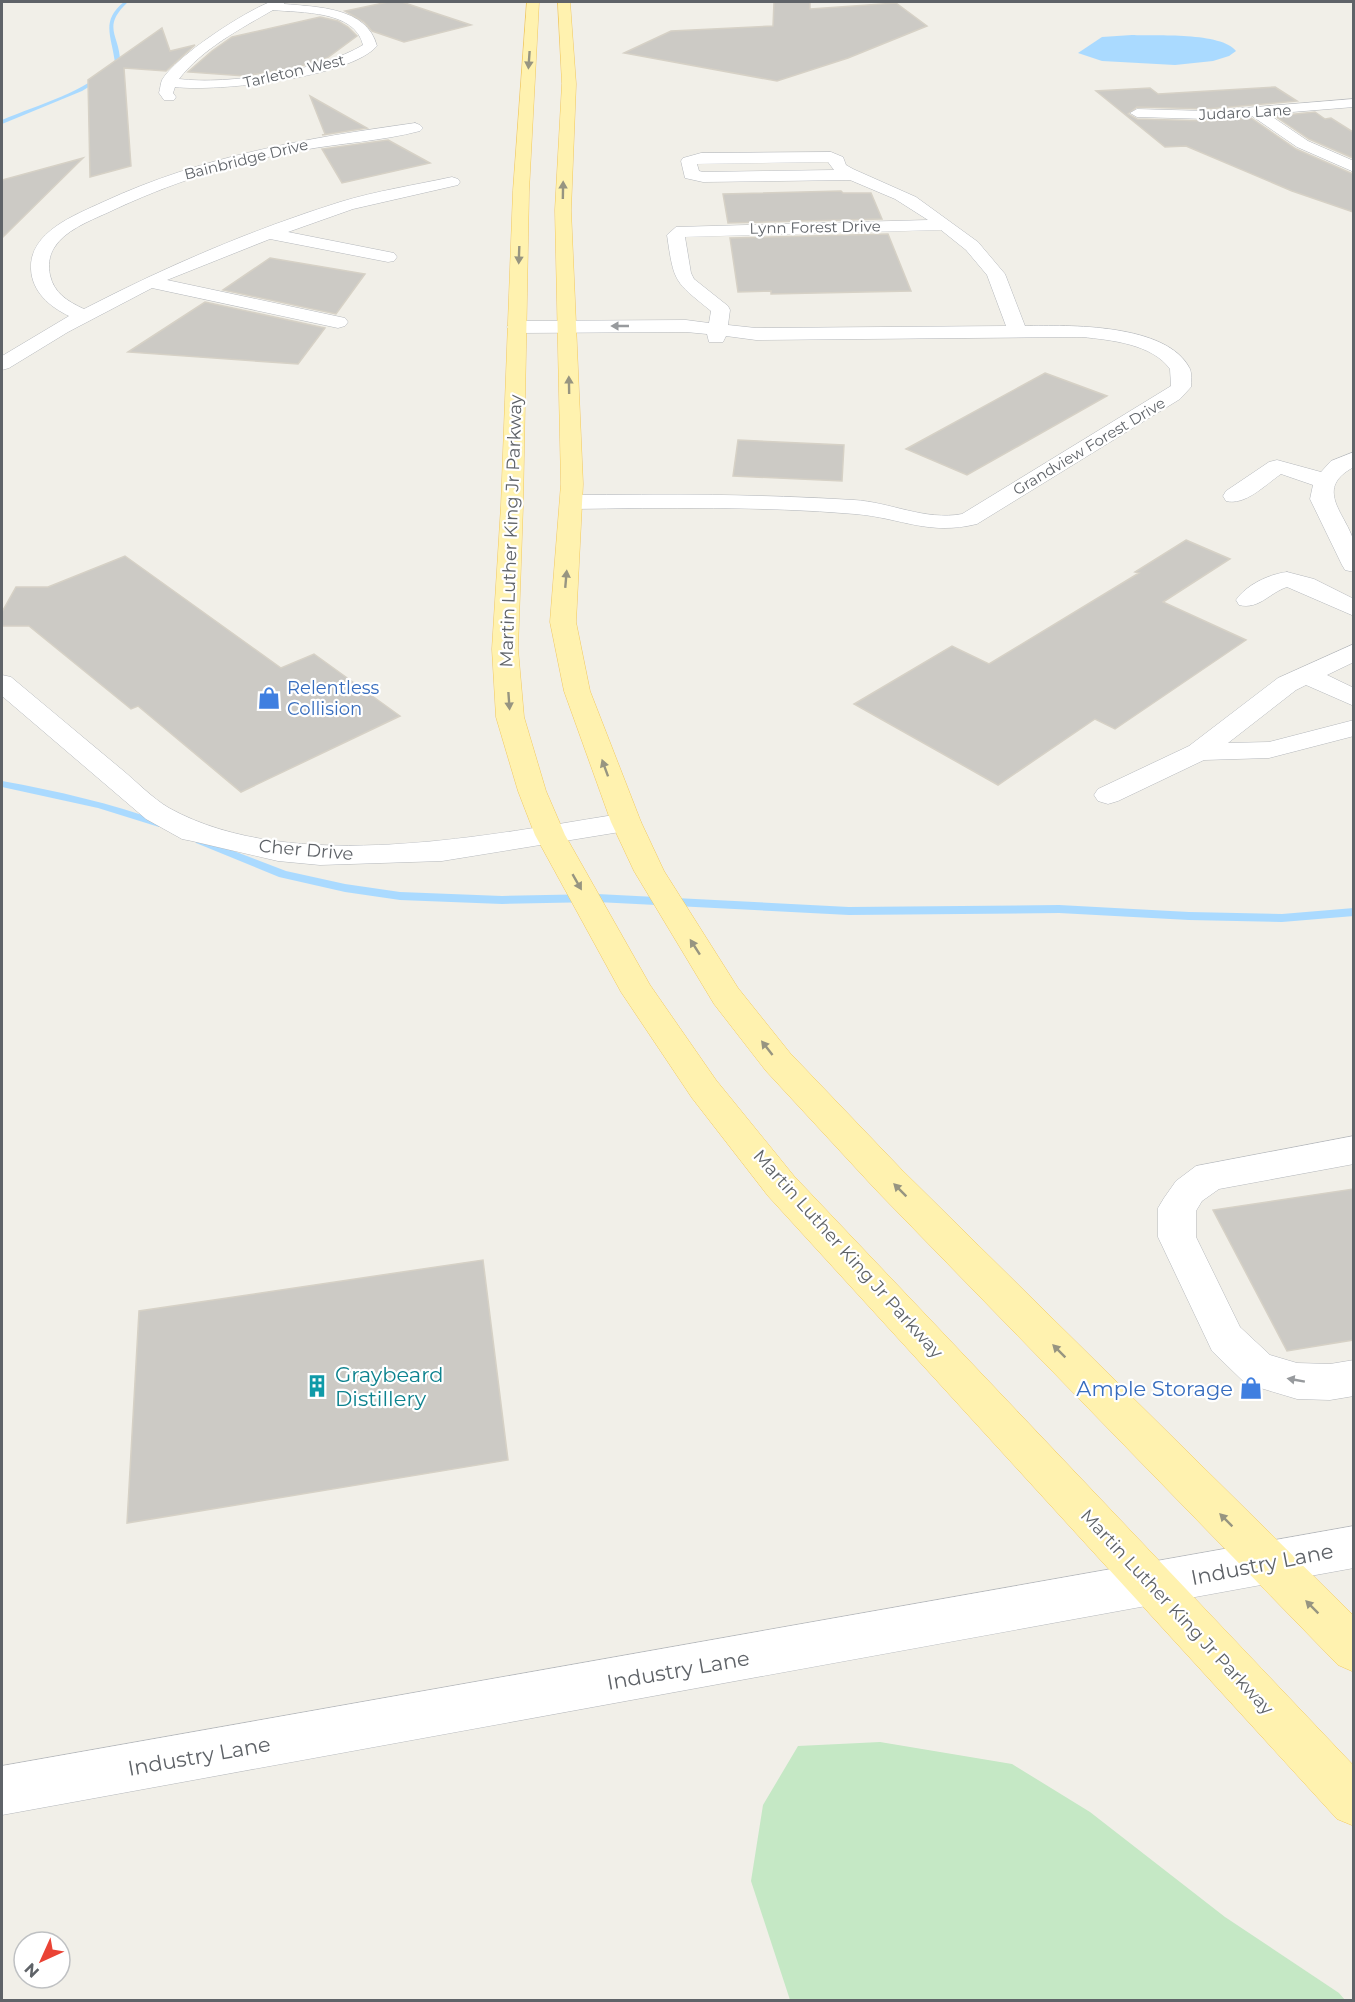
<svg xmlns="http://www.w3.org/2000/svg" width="1355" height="2002" font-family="Montserrat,sans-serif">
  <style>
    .green { fill: #c5e8c5 }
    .water { fill: #aadaff }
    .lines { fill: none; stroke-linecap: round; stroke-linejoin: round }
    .stream { fill: #aadaff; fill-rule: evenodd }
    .building { fill: #cccac5; stroke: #d6d1c6; stroke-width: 1.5 }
    .minor-casing { stroke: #b5b8bc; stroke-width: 1 }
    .major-casing { stroke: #f2c960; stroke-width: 1 }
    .minor { fill: #fff; fill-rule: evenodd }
    .major { fill: #fff2af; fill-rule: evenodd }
    .oneway { fill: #979581 }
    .oneway2 { fill: #979a9d }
    .labels { text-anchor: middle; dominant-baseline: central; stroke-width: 4.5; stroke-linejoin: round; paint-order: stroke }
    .far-street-label { font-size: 15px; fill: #5f6368; stroke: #fff }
    .street-label { font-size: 18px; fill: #5f6368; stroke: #fff }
    .shop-label { font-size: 18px; fill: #366cbe; stroke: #fff; text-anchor: start }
    .near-culture-label { font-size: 21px; fill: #0d838f; stroke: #fff; text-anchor: start }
    .near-shop-label { font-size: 21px; fill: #366cbe; stroke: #fff; text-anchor: end }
    .near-street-label { font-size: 21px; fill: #5f6368; stroke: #fff }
  </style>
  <rect width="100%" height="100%" fill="#f1efe8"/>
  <path class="green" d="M880,1742L1012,1764L1090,1812L1225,1917L1339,1993L1345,2000H790L751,1881L763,1805L798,1746Z"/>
  <path class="water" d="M1132,35C1155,36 1222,32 1236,51L1229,56L1213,61L1175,65L1102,61L1078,53L1102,37Z"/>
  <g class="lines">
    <path class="stream" d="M124,2H128C100,28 121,35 120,64L110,74L82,91L2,124V120C40,104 84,93 115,63C112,37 100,21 124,2Z
      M2,781C57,791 110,803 163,822L164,824L159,827L98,808L2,787Z
      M200,838L286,871L345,884L400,892L502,896L597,894L849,907L1059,905L1189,912L1282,914L1354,908V916L1282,922L1189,920L1059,913L849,915L597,902L502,904L400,900L345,892L279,877L196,843L195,841L196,839Z"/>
  </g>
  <path class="building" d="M388,2H402L471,25L404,42L372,31L364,22L345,11Z
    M774,2H810V9L896,3L927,26L848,58L777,81L624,53L671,31L773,26Z
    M320,17L338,21L348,27L357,36L327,58L298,67L245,76L188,72L212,51L232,37Z
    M162,28L170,51L195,45L166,71L124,68L131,166L90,177L88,80Z
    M1275,87L1297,101L1207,109L1137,107L1128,114L1137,119L1207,121L1251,118L1296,149L1353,174V212L1292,191L1186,146L1165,147L1096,91L1150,88L1158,94Z
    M310,96L367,128L322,135L325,134Z
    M1315,112L1325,119L1331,118L1353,132V158L1309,139L1275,116Z
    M388,140L430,163L342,183L322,149Z
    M83,158L2,238V180Z
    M841,191L843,193H871L882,219L728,223L723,194Z
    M888,234L911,291L771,294V291L738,292L730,238Z
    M270,258L365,274L336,314L223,290Z
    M205,302L325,328L298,364L128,352Z
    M1045,373L1107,396L967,475L906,449Z
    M738,440L844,445L842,481L733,476Z
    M1186,540L1230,559L1163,602L1246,640L1115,729L1095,719L998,785L854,704L952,646L989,664L1139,573L1135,572Z
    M125,556L281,668L314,654L400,716L241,792L138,706L131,709L29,626H2V612L16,587H48Z
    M1353,1189V1340L1287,1351L1213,1210Z
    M483,1260L508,1460L127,1523L139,1311Z"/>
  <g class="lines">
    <g class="minor-casing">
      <path id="minor" d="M270,2H285L284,4C317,7 367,7 377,46C349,78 217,92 175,87L173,93L176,97L174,100H164L159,93C160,89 161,82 162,80C176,56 244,12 270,2ZM273,10C301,13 355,10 363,45C320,71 228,85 179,79C202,49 240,29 273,10Z
        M1354,99V107L1268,114L1308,141L1354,161V172L1297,147L1252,116L1207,119L1137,117L1130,113L1137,109L1207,111Z
        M415,123L420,125L423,128L420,131C382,141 341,143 303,150C234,162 170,183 107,213C89,221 64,231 54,248C49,256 48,266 50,275C54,293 67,301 84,309C167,266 251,230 340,202C376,191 415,185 452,177L458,179L460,182L458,185L353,209L288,232L394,253L397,257L394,261L388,262L270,239L167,280L345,318L348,322L345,326L338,328L152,288L68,332L9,368L2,370V356L69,316C50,307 32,292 31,269C29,232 75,215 103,202C202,156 307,138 415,123Z
        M831,152L843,157L846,165L853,169L916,197L978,242L1005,274L1025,326C1067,325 1168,323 1190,369C1192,374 1191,381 1191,387L1180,399L977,524C928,536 902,518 855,514C761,506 666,508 571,509L563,507L560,502L563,497L571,495C665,494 760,494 854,500C890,502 925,521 962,514L1171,386L1170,369C1152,344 1111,340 1082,337L756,340L726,336L723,342H709L707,334L686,332L517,333L510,331L507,327L510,323L517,321L686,320L709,323L711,311C674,281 674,283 667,235L676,227L928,220L895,199L850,180L703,182L685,178L681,161L683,158L701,153ZM828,162L834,170L703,172L699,171L697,164ZM941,230L966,250L987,275L1006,326L756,328L728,325L730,310L728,306L694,279L691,273L685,237Z
        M1354,452V467C1314,488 1344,512 1353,539C1355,548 1354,562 1354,572L1345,570L1342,565L1310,499L1313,485L1281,474C1265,485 1245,506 1226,501L1223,496L1226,491L1269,462L1277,460L1321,472L1331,461Z
        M1287,572L1314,579L1354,599V616L1287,587C1269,593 1259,610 1239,605L1236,600C1246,585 1269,574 1287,572Z
        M1354,644V662L1327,675L1354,688V706L1306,685L1296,690L1228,743L1269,742L1354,720V736L1269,758L1204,760L1118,801L1108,804L1098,801L1094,795L1098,789L1189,746L1278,678Z
        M2,675L11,677C48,708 84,738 120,768C136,781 152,798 169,808C294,877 492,834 626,813L636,815L641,822L636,829L626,831L442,861L320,865L278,861L192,841L182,839L146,819L2,696Z
        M1354,1136V1164L1219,1189L1202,1201L1196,1211V1237L1240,1327L1270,1355L1297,1363L1330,1364L1354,1360V1396L1330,1400L1297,1399L1257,1387L1243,1381L1212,1351L1158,1237V1208L1164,1198L1176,1181L1196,1166Z
        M1354,1526V1568L2,1815V1766Z"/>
    </g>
    <g class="major-casing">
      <path id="major" d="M527,2H539L529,191L523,506L518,649L524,717L546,791L565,835L650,985L716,1080L794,1176L1354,1766V1826L1337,1819L768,1196L692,1098L621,992L535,835L518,791L496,717L492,649L501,506L513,191Z
        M558,2H570L576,84L571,210L583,484L576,622L590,691L641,822L664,871L738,988L790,1053L902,1170L1354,1616V1672L1338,1665L876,1190L766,1071L714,1004L634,871L611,822L564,691L550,622L561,484L555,210L562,84Z"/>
    </g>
    <use href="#minor" class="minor"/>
    <use href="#major" class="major"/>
  </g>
  <defs><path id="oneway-solid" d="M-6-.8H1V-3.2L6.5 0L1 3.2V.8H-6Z" transform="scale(1.5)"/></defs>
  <g class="oneway">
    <use href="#oneway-solid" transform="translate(529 60) rotate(94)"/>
    <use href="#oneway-solid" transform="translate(563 190) rotate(-89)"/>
    <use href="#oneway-solid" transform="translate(519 255) rotate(92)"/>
    <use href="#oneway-solid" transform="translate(569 385) rotate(-91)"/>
    <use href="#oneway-solid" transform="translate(566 579) rotate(-85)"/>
    <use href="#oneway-solid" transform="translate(509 701) rotate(86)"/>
    <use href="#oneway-solid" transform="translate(605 768) rotate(-110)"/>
    <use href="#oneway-solid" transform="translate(577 882) rotate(60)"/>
    <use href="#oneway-solid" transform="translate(695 947) rotate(-123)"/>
    <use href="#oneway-solid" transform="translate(767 1048) rotate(-128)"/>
    <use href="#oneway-solid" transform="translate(900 1190) rotate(-135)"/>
    <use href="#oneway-solid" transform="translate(1059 1351) rotate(-135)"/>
    <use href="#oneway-solid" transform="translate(1226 1520) rotate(-135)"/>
    <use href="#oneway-solid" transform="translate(1312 1607) rotate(-135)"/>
  </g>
  <g class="oneway2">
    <use href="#oneway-solid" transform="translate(620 326) rotate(180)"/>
    <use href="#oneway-solid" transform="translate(1296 1380) rotate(-170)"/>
  </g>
  <defs>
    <g id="shop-bare" transform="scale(1.8)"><path d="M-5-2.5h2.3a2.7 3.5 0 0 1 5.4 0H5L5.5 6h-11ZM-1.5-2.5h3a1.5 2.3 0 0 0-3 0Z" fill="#3f7fe0" stroke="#fff" stroke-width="2.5" paint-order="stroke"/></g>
    <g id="building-bare" transform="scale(1.8)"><path d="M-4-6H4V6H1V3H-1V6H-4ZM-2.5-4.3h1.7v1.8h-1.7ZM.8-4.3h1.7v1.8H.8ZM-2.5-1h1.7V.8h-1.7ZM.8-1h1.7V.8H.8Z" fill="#0f9aa8" stroke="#fff" stroke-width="2.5" paint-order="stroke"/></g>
  </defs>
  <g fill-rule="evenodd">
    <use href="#shop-bare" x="269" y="698"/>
    <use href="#building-bare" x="317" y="1386"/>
    <use href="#shop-bare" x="1251" y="1388"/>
  </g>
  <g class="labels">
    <g class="far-street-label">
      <text transform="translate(294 71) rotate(-13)">Tarleton West</text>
      <text transform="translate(1245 112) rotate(-3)">Judaro Lane</text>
      <text transform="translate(246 159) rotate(-14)">Bainbridge Drive</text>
      <text transform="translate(815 227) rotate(-1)">Lynn Forest Drive</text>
      <text transform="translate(1089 446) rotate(-31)">Grandview Forest Drive</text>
    </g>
    <g class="street-label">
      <text transform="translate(511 531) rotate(-88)">Martin Luther King Jr Parkway</text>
      <text transform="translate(306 850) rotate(5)">Cher Drive</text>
      <text transform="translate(848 1254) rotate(48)">Martin Luther King Jr Parkway</text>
      <text transform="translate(1177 1612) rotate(47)">Martin Luther King Jr Parkway</text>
    </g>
    <g class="shop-label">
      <text x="287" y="688">Relentless<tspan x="287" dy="21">Collision</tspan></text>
    </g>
    <g class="near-culture-label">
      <text x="335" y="1374">Graybeard<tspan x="335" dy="24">Distillery</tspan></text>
    </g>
    <g class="near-shop-label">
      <text x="1233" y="1388">Ample Storage</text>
    </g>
    <g class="near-street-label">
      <text transform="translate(1262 1564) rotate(-11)">Industry Lane</text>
      <text transform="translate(678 1670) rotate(-10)">Industry Lane</text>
      <text transform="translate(199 1756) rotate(-10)">Industry Lane</text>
    </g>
  </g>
  <rect width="1355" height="2002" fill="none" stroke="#5f6368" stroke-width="6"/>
  <g transform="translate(42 1960) rotate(225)"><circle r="28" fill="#ffffff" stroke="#bfc1c3" stroke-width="1.5"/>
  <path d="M0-4.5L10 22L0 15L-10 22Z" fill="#ea4335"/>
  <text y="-9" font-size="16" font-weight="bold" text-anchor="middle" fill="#5f6368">N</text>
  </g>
</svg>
